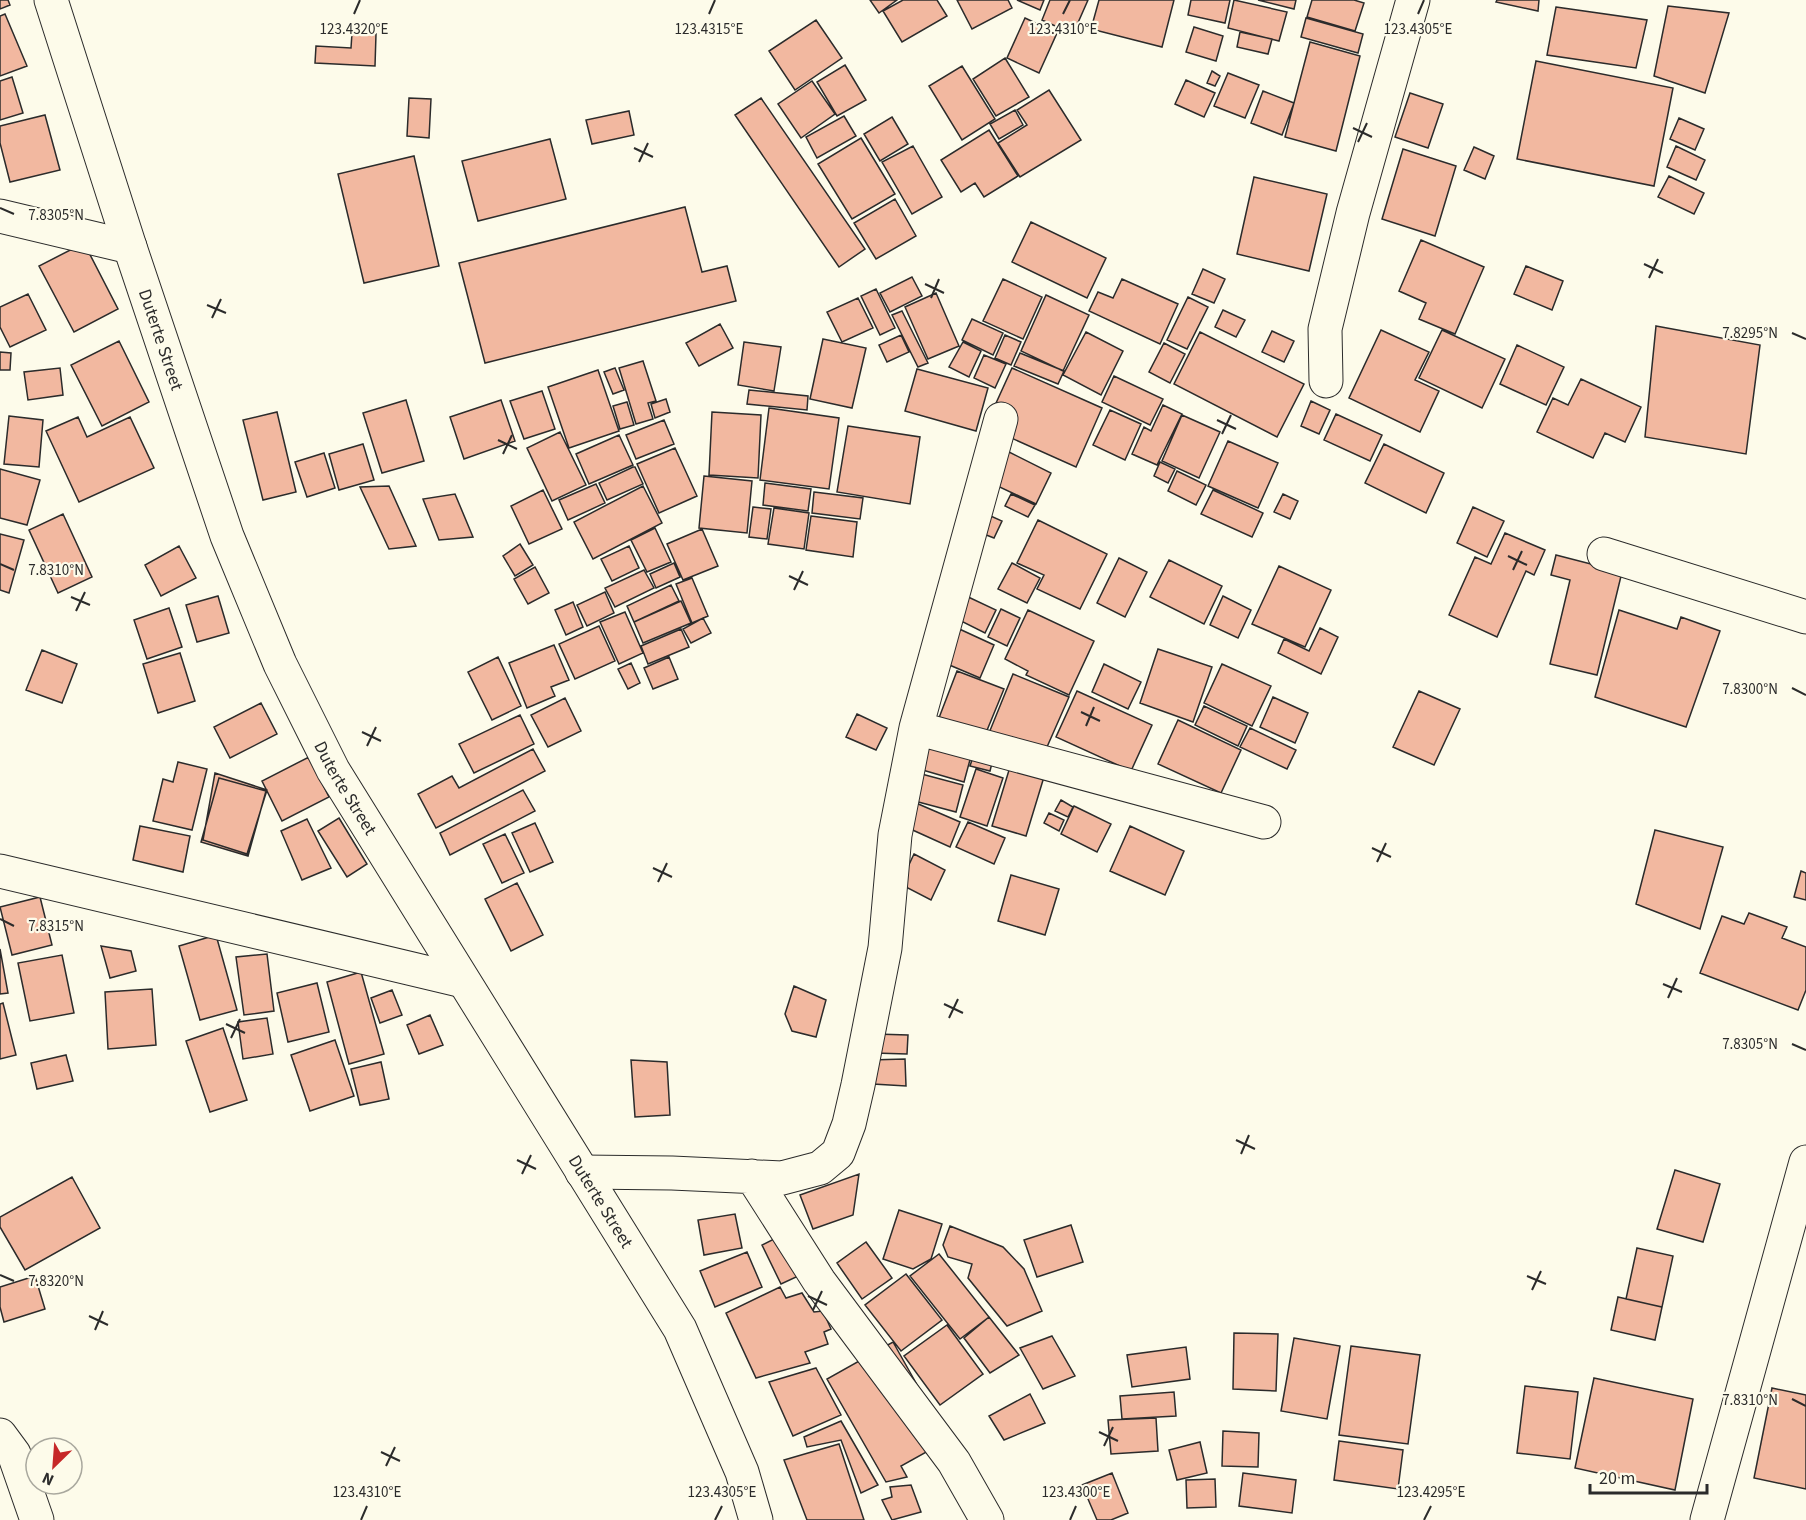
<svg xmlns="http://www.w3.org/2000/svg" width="1806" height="1520" font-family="'Source Sans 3',sans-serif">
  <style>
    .building { fill: #f2b8a0; stroke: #2b2b2b; stroke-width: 1.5 }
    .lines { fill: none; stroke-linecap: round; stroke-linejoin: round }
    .minor-casing { stroke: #2b2b2b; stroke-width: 35 }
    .secondary-casing { stroke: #2b2b2b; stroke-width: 35 }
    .minor { stroke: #fdfbea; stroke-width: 33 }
    .secondary { stroke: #fdfbea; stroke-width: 33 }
    .ticks { fill: none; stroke: #2b2b2b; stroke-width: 2 }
    .labels { text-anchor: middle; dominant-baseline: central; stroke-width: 4.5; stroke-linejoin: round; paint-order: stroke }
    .street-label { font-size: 18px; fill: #2b2b2b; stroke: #fdfbea }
    .ticks-label { font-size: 15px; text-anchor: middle; fill: #2b2b2b; stroke: #fdfbea; stroke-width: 4.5; stroke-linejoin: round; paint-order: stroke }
  </style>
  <rect width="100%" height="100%" fill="#fdfbea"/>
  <path class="building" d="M0,0H8L10,5L0,9Z
    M870,0H897L879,13Z
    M903,0H937L947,16L902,42L883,11Z
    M957,0H1008L1012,8L972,29Z
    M1017,0H1044L1040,10Z
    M1050,0H1088L1073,34L1042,20Z
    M1099,0H1174L1162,47L1091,29Z
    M1191,0H1230L1225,23L1188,15Z
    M1234,0L1287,12L1279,41L1228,28Z
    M1258,0H1296L1294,9Z
    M1312,0H1354L1364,3L1355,31L1307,17Z
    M1497,0H1539L1538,11L1496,2Z
    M1668,6L1729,13L1705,93L1654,76Z
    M1556,7L1647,20L1636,68L1547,55Z
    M5,14L27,66L0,76V16Z
    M1025,18L1057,33L1039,73L1007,58Z
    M1306,18L1363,34L1358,53L1301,37Z
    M816,20L842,58L795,90L769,51Z
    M1194,27L1223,36L1216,61L1186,52Z
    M1240,32L1272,39L1268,54L1237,47Z
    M352,33L376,34L375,66L315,63L316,46L351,48Z
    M1310,42L1360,56L1336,151L1285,137Z
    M1005,58L1029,97L996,116L973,79Z
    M1536,61L1673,88L1654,186L1517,159Z
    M845,65L866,100L837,116L817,82Z
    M962,66L995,119L962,140L929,86Z
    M1212,71L1220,76L1215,86L1207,83Z
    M1228,73L1259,85L1245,118L1214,106Z
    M12,77L23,113L0,120V81Z
    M1186,80L1215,93L1204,117L1175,104Z
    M812,81L835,114L801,138L778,104Z
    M1049,90L1081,140L1020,177L998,143L1027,125L1017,110Z
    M1263,91L1294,103L1282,135L1251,123Z
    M1410,93L1443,104L1428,148L1395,137Z
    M409,98L431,99L429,138L407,136Z
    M761,98L865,249L839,267L735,115Z
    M1015,110L1023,125L999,139L990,124Z
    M629,111L634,135L592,144L586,120Z
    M45,115L60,170L10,182L0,143V126Z
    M844,116L856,136L817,158L806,137Z
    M892,117L908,144L880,161L864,134Z
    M1679,118L1704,129L1695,150L1670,139Z
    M989,130L1018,176L984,197L975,183L961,192L941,160Z
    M861,138L895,194L852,219L818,164Z
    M550,139L566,199L478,221L462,161Z
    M913,146L942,197L912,214L882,162Z
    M1676,146L1705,160L1696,180L1667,167Z
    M1474,147L1494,156L1485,179L1464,170Z
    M1403,149L1456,166L1435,236L1382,219Z
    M414,156L439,266L364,283L338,174Z
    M1669,176L1704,193L1694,214L1658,197Z
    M1254,177L1327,194L1309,271L1237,254Z
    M895,199L916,236L876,259L854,223Z
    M685,207L702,272L727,266L736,301L485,363L459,263Z
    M1031,222L1106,258L1087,298L1012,262Z
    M1421,240L1484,267L1455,334L1419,319L1426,303L1399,291Z
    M84,243L118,309L74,332L39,266Z
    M1526,266L1563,281L1552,310L1514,294Z
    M1203,269L1225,279L1214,303L1192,294Z
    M912,277L922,296L890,312L880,293Z
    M1003,279L1042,297L1023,339L983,321Z
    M1122,279L1178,304L1160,344L1089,311L1098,292L1113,298Z
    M876,289L895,328L880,335L861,296Z
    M936,293L959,346L928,359L905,307Z
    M28,294L46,330L10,347L0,327V307Z
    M1046,295L1089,315L1063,371L1021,351Z
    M1188,297L1208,307L1187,349L1167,340Z
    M858,298L873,328L842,342L827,312Z
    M1223,310L1245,320L1236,337L1215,327Z
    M902,311L928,363L918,367L892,315Z
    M972,319L1003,333L993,355L962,340Z
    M720,324L733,348L699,366L686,343Z
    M1656,326L1760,345L1746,454L1645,437Z
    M1381,330L1429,352L1415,380L1439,391L1420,432L1349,398Z
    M1442,330L1505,359L1482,408L1419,378Z
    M1272,331L1294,341L1284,362L1262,352Z
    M1086,332L1123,351L1101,395L1063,375Z
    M1200,332L1304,384L1277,437L1174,384Z
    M901,335L909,352L887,362L879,345Z
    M1005,335L1021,342L1011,365L995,358Z
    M823,339L866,348L852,408L810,399Z
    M119,341L149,402L102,426L71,365Z
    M744,342L781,347L774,391L738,385Z
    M963,342L981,351L969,377L949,367Z
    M1164,343L1185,354L1170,383L1149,372Z
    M1517,345L1564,367L1546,405L1500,384Z
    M0,352L11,353L10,370H0Z
    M1020,353L1064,371L1058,384L1014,366Z
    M984,355L1006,364L995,388L974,378Z
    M643,361L656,401L648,403L653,419L636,424L619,368Z
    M60,368L63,395L28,400L24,372Z
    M615,368L624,390L613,394L604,372Z
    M1012,368L1102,408L1076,467L1009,437L992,412Z
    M917,369L988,388L976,431L905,411Z
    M598,370L619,431L569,448L548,387Z
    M1114,376L1163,399L1150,425L1102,402Z
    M1581,379L1641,407L1625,442L1605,433L1593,458L1537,432L1553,398L1568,405Z
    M749,390L808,396L807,410L747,404Z
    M542,391L555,429L524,439L510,401Z
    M666,399L670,412L655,418L651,404Z
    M406,400L424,461L382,473L363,413Z
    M501,400L515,441L464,459L450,417Z
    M1311,401L1330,410L1319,434L1301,426Z
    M627,402L634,425L620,429L613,406Z
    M1163,405L1182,414L1157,465L1132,454L1144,427L1151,431Z
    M769,408L839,418L829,489L760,480Z
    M1110,410L1141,424L1125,460L1093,445Z
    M277,412L296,492L263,500L243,420Z
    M712,412L761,415L758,478L709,475Z
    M1336,414L1382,435L1370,461L1324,440Z
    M1182,415L1220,432L1199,478L1162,461Z
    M9,416L43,420L39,467L4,464Z
    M78,417L87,437L130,417L154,468L79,502L46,431Z
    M664,420L674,444L636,459L626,435Z
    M848,426L920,437L910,504L837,492Z
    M560,432L586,485L552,501L527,448Z
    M619,435L633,465L589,484L576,454Z
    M1228,441L1278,463L1258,508L1208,486Z
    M363,444L374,480L339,490L329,454Z
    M1384,444L1444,473L1426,513L1365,483Z
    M675,448L697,496L659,513L637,464Z
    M1007,451L1051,473L1036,504L991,483Z
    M324,453L335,488L307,497L295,462Z
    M1160,462L1175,469L1168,483L1154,476Z
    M633,467H635L643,484L607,500L599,483Z
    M0,469L40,480L27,525L0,518Z
    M1177,471L1206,485L1196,505L1168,491Z
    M704,476L752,481L747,533L699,528Z
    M765,483L811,489L808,511L763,505Z
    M596,484L605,503L568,520L559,500Z
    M389,486L416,546L389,549L360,487Z
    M643,486L662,523L593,559L574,522Z
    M543,490L562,529L529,544L511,506Z
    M1213,490L1263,513L1252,537L1201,514Z
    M814,492L863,498L860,519L812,513Z
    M455,494L473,537L439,540L423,499Z
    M1011,494L1035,505L1028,517L1005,506Z
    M1283,494L1298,501L1290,519L1274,512Z
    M753,507L771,509L767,539L749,537Z
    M1473,507L1504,521L1487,557L1457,543Z
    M774,508L809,513L804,549L768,544Z
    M984,513L1002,521L994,538L976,531Z
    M63,514L92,577L58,593L29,530Z
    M811,516L857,522L853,557L806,550Z
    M1038,520L1107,554L1080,609L1037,589L1044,575L1017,563Z
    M655,528L671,562L647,572L631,540Z
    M702,529L718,566L683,580L667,544Z
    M1505,533L1545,550L1534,575L1526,571L1497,637L1449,615L1475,557L1491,564Z
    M0,534L24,540L9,593L0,590Z
    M520,544L533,565L515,576L503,556Z
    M179,546L196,578L161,596L145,565Z
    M629,546L639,568L612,581L601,559Z
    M1556,555L1622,572L1597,675L1550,664L1570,580L1551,575Z
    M1119,558L1147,572L1125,617L1097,603Z
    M1169,560L1222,586L1204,624L1150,597Z
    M674,563L680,577L656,588L650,574Z
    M1012,563L1040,578L1027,603L998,589Z
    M1279,566L1331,590L1305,647L1252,624Z
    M535,567L549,593L528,604L514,579Z
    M644,570L654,588L615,607L605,588Z
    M692,578L708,616L692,623L676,584Z
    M671,585L679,601L634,622L627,606Z
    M605,592L614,613L587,626L577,605Z
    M964,595L996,610L985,633L953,617Z
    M218,596L229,633L197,642L186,605Z
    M1223,596L1251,610L1238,638L1210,625Z
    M681,601L691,623L643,643L634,622Z
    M573,602L583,627L566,635L555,610Z
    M169,608L182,647L147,659L134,620Z
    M1001,609L1020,618L1007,646L988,637Z
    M1028,610L1094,641L1069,695L1026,675L1028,671L1005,659Z
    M1619,610L1677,629L1681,617L1720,631L1686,727L1595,697Z
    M625,612L643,653L619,664L600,622Z
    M703,618L711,633L691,643L683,629Z
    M599,626L615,661L575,679L559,644Z
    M955,627L994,645L980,678L940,661Z
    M1320,628L1338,637L1321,674L1278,653L1284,639L1309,651Z
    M681,629L689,647L648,664L641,646Z
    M554,645L569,680L551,687L555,696L527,708L509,663Z
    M1158,649L1212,667L1193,722L1140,703Z
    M42,650L77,664L62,703L26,690Z
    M180,653L195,701L158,713L143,664Z
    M498,657L521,706L492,720L468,672Z
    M669,657L678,679L653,689L644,668Z
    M631,663L640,683L628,689L618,669Z
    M1104,664L1141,682L1128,709L1092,692Z
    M1222,664L1271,686L1252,726L1204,703Z
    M957,671L1004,689L983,740L937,723Z
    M1013,674L1069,697L1043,756L989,733Z
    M1077,691L1152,725L1131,771L1056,737Z
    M1419,691L1460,709L1434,765L1393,747Z
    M1273,697L1308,713L1295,743L1260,727Z
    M565,698L581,731L548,747L531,715Z
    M261,703L277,734L230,758L214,727Z
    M1204,706L1247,726L1238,746L1195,725Z
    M857,714L887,728L876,750L846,737Z
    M520,715L534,744L474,773L459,744Z
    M1178,720L1241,750L1221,793L1158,764Z
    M1250,728L1296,750L1287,769L1240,747Z
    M926,744L971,756L964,782L919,769Z
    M533,749L545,771L436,828L418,794L452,776L459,788Z
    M974,754L993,759L990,771L970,766Z
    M309,757L329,797L282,821L262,781Z
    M1013,757L1047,767L1026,836L992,826Z
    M178,762L207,769L192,830L153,821L163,779L173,782Z
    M976,769L1003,778L987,826L960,817Z
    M914,772L963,785L956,812L907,799Z
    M215,773L267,790L247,854L203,840Z
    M219,778L266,791L248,856L201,842Z
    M523,790L535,811L450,855L440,833Z
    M1061,800L1073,807L1068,817L1055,811Z
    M916,803L960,822L950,847L906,827Z
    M1074,806L1111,824L1097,852L1061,834Z
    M1049,813L1064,820L1059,831L1044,823Z
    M339,818L367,864L347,877L318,831Z
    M307,819L331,868L302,880L281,831Z
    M968,822L1005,838L994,864L956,847Z
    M535,823L553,862L530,872L512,833Z
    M140,826L190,836L183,872L133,860Z
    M1130,826L1184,851L1165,895L1110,871Z
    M1655,830L1723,847L1700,929L1636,904Z
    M505,834L524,873L502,883L483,844Z
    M914,854L945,870L931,900L900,884Z
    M1801,871L1806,873V900L1794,897Z
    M1011,875L1059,889L1045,935L998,921Z
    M517,883L543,935L511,951L485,899Z
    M40,897L52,945L12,955L0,907Z
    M1749,913L1787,927L1782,938L1806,947V990L1798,1010L1700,973L1722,916L1744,924Z
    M216,935L237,1010L200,1020L179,946Z
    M101,946L131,951L136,971L110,978Z
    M0,949L8,993L0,994Z
    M267,954L274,1011L244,1015L236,957Z
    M62,955L74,1013L30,1021L18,963Z
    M361,972L384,1054L349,1064L327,982Z
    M317,983L329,1032L288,1042L277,993Z
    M794,986L826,1000L816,1037L792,1031L785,1014Z
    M152,989L156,1045L108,1049L105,992Z
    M392,990L402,1015L380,1023L371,998Z
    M3,1003L16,1055L0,1059V1004Z
    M430,1015L443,1045L419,1054L407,1025Z
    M267,1018L273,1054L243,1059L238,1022Z
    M223,1028L247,1100L210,1112L186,1041Z
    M875,1034L908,1035L907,1054L874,1053Z
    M335,1040L354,1096L310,1111L291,1055Z
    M66,1055L73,1081L37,1089L31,1063Z
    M905,1059L906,1086L873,1084L870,1060Z
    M631,1060L667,1062L670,1115L635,1117Z
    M381,1062L389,1099L360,1105L351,1069Z
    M1675,1170L1720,1184L1703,1242L1657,1229Z
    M859,1174L853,1215L813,1229L800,1195Z
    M72,1177L100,1228L25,1270L0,1227V1217Z
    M899,1210L942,1224L931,1259L913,1269L883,1259Z
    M735,1214L742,1248L704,1255L698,1220Z
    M802,1225L822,1265L781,1284L762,1245Z
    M1071,1225L1083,1262L1037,1277L1024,1240Z
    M950,1226L1003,1247L1024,1269L1042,1311L1007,1326L968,1278L972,1264L948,1257L943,1245Z
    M866,1242L892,1278L862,1299L837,1263Z
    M1637,1248L1673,1256L1662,1307L1626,1299Z
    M747,1252L762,1287L715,1307L700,1271Z
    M939,1254L989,1317L960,1339L910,1276Z
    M906,1274L942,1320L901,1351L865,1305Z
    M35,1276L45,1309L4,1322L0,1307V1287Z
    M780,1287L786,1298L802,1293L814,1312L823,1311L831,1329L824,1332L828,1344L805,1352L810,1363L756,1378L726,1313Z
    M1618,1297L1662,1307L1655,1340L1611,1330Z
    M989,1317L1019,1355L990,1373L964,1338Z
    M947,1325L983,1374L940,1405L904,1356Z
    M1234,1333L1278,1334L1276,1391L1233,1389Z
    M1052,1336L1075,1376L1043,1389L1020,1348Z
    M1294,1338L1340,1346L1327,1419L1281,1411Z
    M893,1342L948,1440L901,1466L907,1477L886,1482L827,1379Z
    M1351,1346L1420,1355L1408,1444L1339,1435Z
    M1186,1347L1190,1379L1132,1387L1127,1355Z
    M816,1368L841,1415L793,1436L769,1382Z
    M1594,1378L1693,1399L1675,1490L1575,1468Z
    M1525,1386L1578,1392L1570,1459L1517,1453Z
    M1772,1388L1806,1395V1489L1754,1478Z
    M1174,1392L1176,1416L1122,1419L1120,1396Z
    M1030,1394L1045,1423L1004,1440L989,1416Z
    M1156,1418L1158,1451L1111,1454L1108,1420Z
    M841,1421L878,1485L861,1493L841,1440L807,1447L804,1437Z
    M1223,1431L1259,1433L1258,1467L1222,1466Z
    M1339,1441L1403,1450L1398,1489L1334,1480Z
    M1200,1442L1207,1473L1177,1480L1169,1450Z
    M839,1444L864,1520H807L784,1460Z
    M1112,1473L1128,1513L1111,1520H1097L1082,1485Z
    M1243,1473L1296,1480L1292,1513L1239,1506Z
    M1215,1479L1216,1507L1187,1508L1186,1480Z
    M911,1485L921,1512L892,1520L882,1500L892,1497L890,1487Z"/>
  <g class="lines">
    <g class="minor-casing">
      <path id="minor" d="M0,216L130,247
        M1326,381L1325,329L1353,213L1413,0
        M1604,554L1806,617
        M916,728L1264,822
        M0,871L463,981
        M582,1172L672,1173L782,1178L820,1168L838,1153L849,1124L858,1085L885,948L895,835L916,728L1001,419
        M752,1176L819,1281L954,1462L987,1520
        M0,1435L14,1454L37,1520
        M1707,1520L1806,1162"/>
    </g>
    <g class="secondary-casing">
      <g id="secondary">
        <path id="s1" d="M51,0L130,247L227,536L280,664L333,770L680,1329L742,1472L756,1520"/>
      </g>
    </g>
    <use href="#minor" class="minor"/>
    <use href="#secondary" class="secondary"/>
  </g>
  <path class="ticks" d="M354,14L360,0M709,14L715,0M1063,14L1070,0M1418,14L1424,0M1353,128L1372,137M1358,142L1367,123M634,148L653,157M639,162L648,143M0,208L14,214M1644,264L1663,273M1649,278L1658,259M925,284L944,293M931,298L939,279M207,305L226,313M212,318L221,299M1792,333L1806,339M1217,420L1236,429M1222,434L1231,415M498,440L517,449M503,454L512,435M1508,556L1527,565M0,564L14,570M1513,570L1522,551M789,576L808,585M794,590L803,571M71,597L90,605M76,611L85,592M1792,688L1806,695M1081,712L1100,721M1086,726L1094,707M362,732L381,741M367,746L376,727M1372,848L1391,857M1377,862L1386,843M653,868L672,877M658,882L667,863M0,919L14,926M1663,984L1682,992M1668,998L1677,978M944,1004L963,1013M949,1018L958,999M226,1024L245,1033M231,1038L240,1019M1792,1044L1806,1050M1236,1140L1255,1149M1241,1154L1249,1135M517,1160L536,1169M522,1174L531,1155M0,1275L14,1281M1527,1276L1546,1284M1532,1290L1541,1271M808,1296L827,1305M813,1310L822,1291M89,1316L108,1325M95,1330L103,1311M1792,1399L1806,1406M1099,1432L1118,1441M1104,1446L1113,1427M381,1452L400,1461M386,1466L395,1447M361,1520L367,1506M715,1520L722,1506M1070,1520L1076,1506M1424,1520L1431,1506"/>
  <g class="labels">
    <g class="street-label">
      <text stroke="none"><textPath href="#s1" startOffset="357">Duterte Street</textPath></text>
      <text stroke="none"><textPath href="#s1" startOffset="843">Duterte Street</textPath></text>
      <text stroke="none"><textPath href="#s1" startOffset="1329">Duterte Street</textPath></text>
    </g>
  </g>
  <g class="ticks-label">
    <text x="354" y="34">123.4320°E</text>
    <text x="709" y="34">123.4315°E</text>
    <text x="1063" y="34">123.4310°E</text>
    <text x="1418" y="34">123.4305°E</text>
    <text x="56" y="220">7.8305°N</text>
    <text x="1750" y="338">7.8295°N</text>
    <text x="56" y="575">7.8310°N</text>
    <text x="1750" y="694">7.8300°N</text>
    <text x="56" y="931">7.8315°N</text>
    <text x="1750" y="1049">7.8305°N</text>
    <text x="56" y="1286">7.8320°N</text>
    <text x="1750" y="1405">7.8310°N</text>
    <text x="367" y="1497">123.4310°E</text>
    <text x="722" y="1497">123.4305°E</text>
    <text x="1076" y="1497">123.4300°E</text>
    <text x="1431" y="1497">123.4295°E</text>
  </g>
  <g transform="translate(54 1466) rotate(205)"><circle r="28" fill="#fdfbea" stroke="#a9a89e" stroke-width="1.5"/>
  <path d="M0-4.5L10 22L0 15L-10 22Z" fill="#c62828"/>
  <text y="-9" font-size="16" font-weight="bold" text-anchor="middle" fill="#2b2b2b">N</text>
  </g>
  <path d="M1590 1484v9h117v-9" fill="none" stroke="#2b2b2b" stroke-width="3"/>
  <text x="1599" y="1484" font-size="18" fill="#2b2b2b" stroke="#fdfbea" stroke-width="4.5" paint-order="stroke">20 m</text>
</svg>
